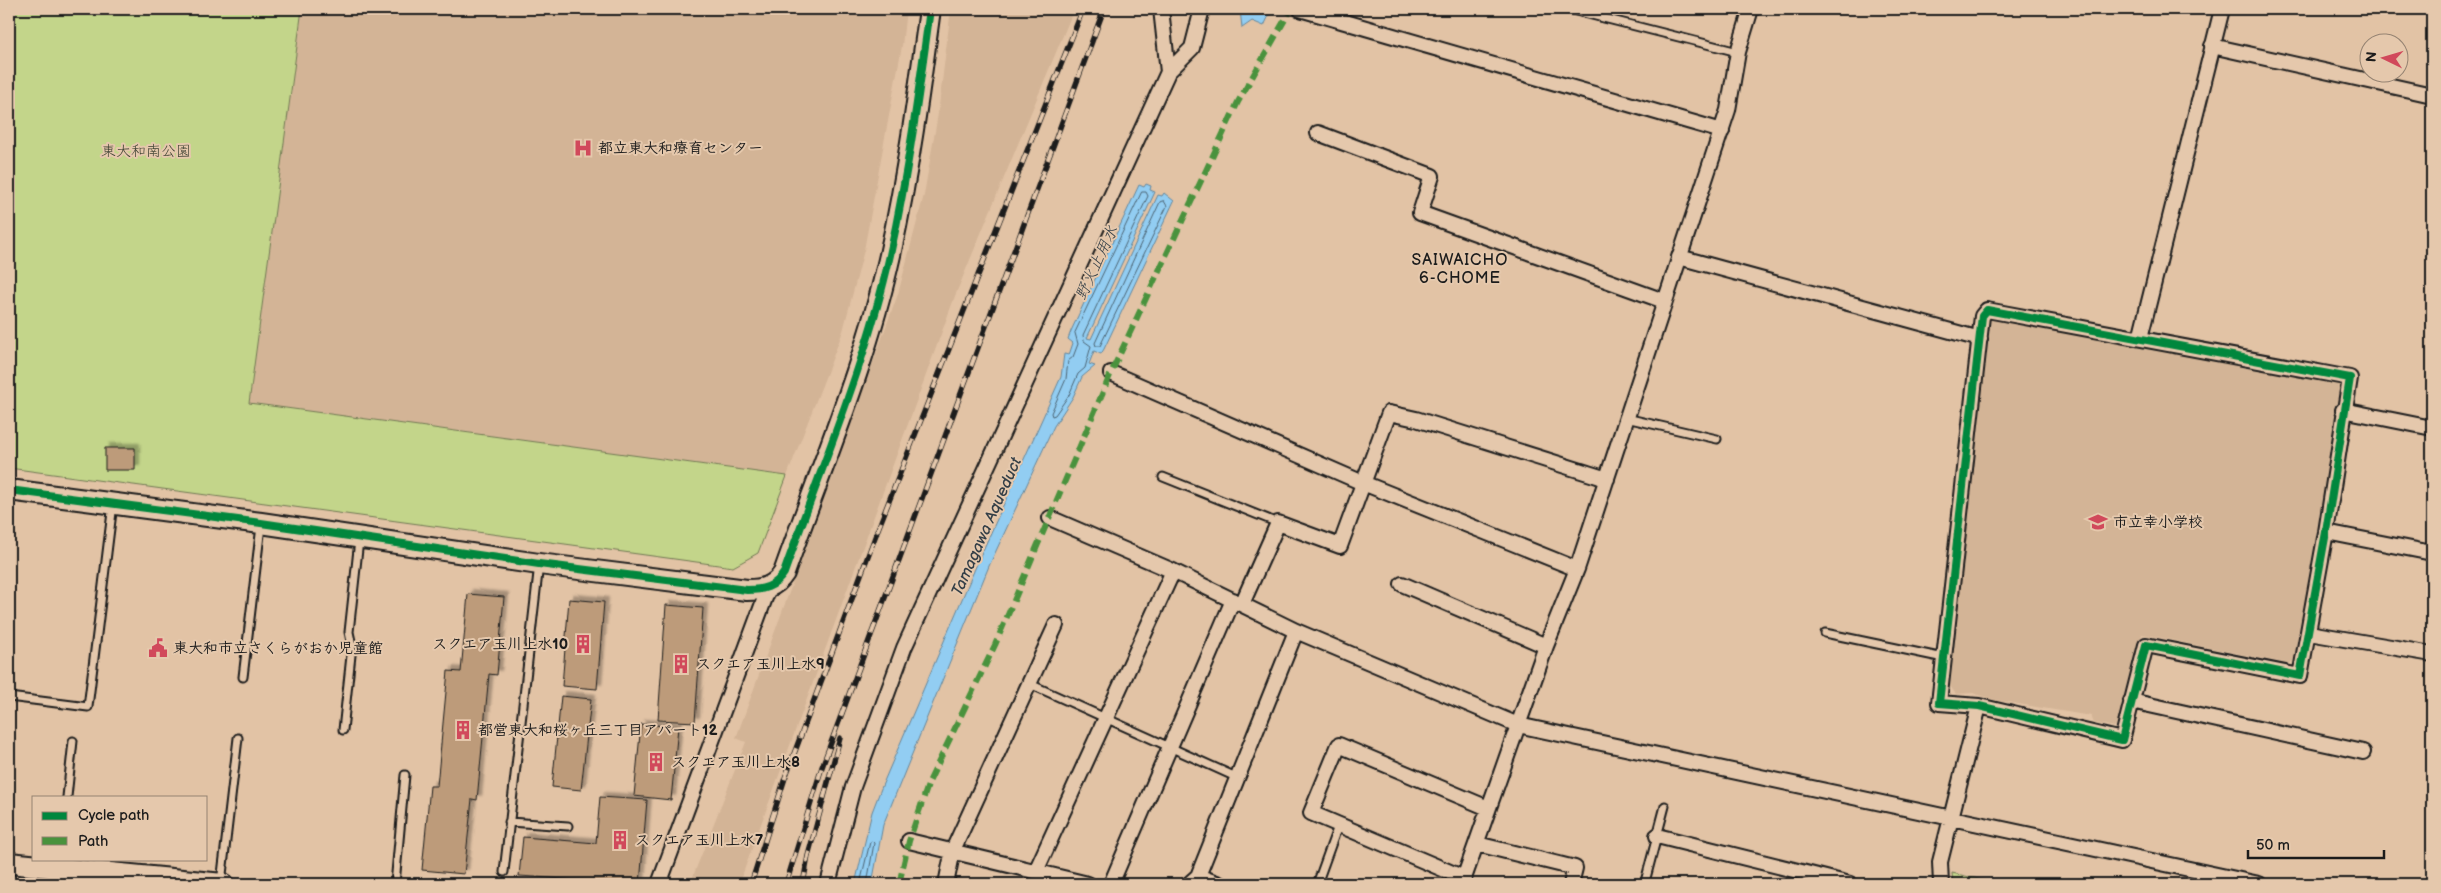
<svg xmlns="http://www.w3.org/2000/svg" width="2441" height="893" font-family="'Balsamiq Sans','Klee One',sans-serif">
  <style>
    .built { fill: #d3b496 }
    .green { fill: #c3d58a; stroke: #707853 }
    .water { fill: #92cdf2; stroke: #63869c }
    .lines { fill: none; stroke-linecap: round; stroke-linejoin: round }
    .shore { stroke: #4b6372; stroke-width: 1 }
    .building { fill: #bd9b7a; stroke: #1c1c1c; filter: url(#shadow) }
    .lane-casing { stroke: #1c1c1c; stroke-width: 11 }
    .street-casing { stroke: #1c1c1c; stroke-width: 18 }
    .secondary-casing { stroke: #1c1c1c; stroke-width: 24 }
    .lane { stroke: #e5c8ac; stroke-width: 7 }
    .street { stroke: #e5c8ac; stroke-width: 14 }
    .secondary { stroke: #e5c8ac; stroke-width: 20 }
    .rail-casing { stroke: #1c1c1c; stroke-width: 5.5 }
    .rail { stroke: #e5c8ac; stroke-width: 4; stroke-dasharray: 11; stroke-linecap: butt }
    .quiet { stroke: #49923c; stroke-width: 6; stroke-dasharray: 12 6; stroke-linecap: butt }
    .cycleway-casing { stroke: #e5c8ac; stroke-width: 11 }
    .cycleway { stroke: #00873e; stroke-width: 8 }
    .labels { text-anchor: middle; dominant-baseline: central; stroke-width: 4; stroke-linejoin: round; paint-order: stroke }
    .poi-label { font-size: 15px; font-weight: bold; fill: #1c1c1c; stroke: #e5c8ac; text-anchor: start }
    .park-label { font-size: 15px; fill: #3d4132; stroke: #e5c8ac }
    .neighbourhood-label { font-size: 16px; letter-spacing: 1px; fill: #1c1c1c; stroke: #e5c8ac }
    .water-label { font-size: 16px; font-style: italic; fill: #343f47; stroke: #e5c8ac }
  </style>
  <defs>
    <filter id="shadow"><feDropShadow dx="4.5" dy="-4.5" stdDeviation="1" flood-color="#0004"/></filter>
  </defs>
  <rect width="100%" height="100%" fill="#e2c3a5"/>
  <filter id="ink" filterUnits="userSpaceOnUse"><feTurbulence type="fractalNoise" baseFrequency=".02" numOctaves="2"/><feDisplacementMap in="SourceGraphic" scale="10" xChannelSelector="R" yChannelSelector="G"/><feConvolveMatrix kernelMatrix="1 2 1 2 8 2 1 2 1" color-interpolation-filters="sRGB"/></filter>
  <g filter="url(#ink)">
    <path class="built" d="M302,9H906L902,46L864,250L843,331L787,476L249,403Z
      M951,9H1074L955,296L739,884H690L746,742L736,738L898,294L924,195L938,114Z
      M1998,311L2337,382L2342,391L2296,658L2289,664L2142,634L2119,723L2114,727L2094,723L2091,716L1994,700L1973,693L1956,694L1947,682L1960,553L1990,318Z"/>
    <path class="green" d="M9,9H302L249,403L787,476L758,553L733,567L9,468Z
      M1952,873L2001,884H1953Z"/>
    <path class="water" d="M1240,9H1272L1264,26L1252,21L1242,28Z
      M1146,184L1151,186L1150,190L1155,192L1087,338L1091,339L1158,195L1162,196L1164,193L1174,201L1104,349L1101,354L1094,351L1089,364L1095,366L1082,377L1073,397L1054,426L989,566L883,825L872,884H855L872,812L882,786L980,557L1061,377L1064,354L1069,355L1073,343L1068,339L1071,331L1139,185L1144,187Z"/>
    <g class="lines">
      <path class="shore" d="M1142,192H1146L1148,196L1083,335L1084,341L1091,346L1085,368L1078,374L1069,395L1055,415L1052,416L1051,413L1066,379L1068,361L1073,357L1078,344L1075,333Z
        M1164,201L1167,206L1100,346H1096L1095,343L1160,202Z
        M860,884L870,842L872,841L874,843L867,884"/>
    </g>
    <path class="building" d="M105,448H135V470H105Z
      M468,594L504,597L497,675L489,674L477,800L472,799L464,874L422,870L430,786H437L448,671L461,672Z
      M569,599L604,602L597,689L562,686Z
      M666,605L703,608L695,722L658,720Z
      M561,696L591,699L581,790L552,787Z
      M641,724L678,727L671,800L634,796Z
      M600,797L647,800L640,884L519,876L523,837L596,843Z"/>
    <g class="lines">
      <g class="lane-casing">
        <path id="lane" d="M1568,9L1738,52
          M1626,418L1717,439
          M1163,477L1278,523
          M1825,633L1944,658
          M243,677L261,526
          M1030,684L1236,777
          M9,697L88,707L113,504
          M343,730L352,646L349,632L359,540
          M67,797L73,741
          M509,822L568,826
          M504,872L539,564
          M1646,878L1665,806
          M221,883L238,738
          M395,884L405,775
          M1317,884L1338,826"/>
      </g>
      <g class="street-casing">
        <path id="street" d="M1300,9L1722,131
          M2212,46L2432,95
          M1168,72L1192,48L1202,9
          M1318,133L1432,176L1420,213L1664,301
          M1679,257L1980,339
          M1987,310L2350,378L2326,532L2300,676L2146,645L2122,740L1979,706L1939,703L1982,316Z
          M2140,338L2222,9
          M1111,373L1363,483L1577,569
          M2343,410L2432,428
          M1050,518L1173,571L1296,631L1518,725L2259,884
          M2326,532L2432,553
          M1402,584L1546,646
          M1242,604L1278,523L1340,546L1389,413L1416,419L1607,479
          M2309,633L2432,654
          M2131,701L2363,752
          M1657,836L1850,884
          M909,841L1088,884
          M1477,844L1575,868L1571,884
          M1036,871L1173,571
          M1198,876L1219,884
          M1464,878L1311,813L1339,745L1488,808
          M659,884L769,587
          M828,884L853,787L904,648L1168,72L1161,9
          M946,884L953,850L1056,625
          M1111,884L1233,600
          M1189,884L1198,876L1296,631
          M1462,884L1546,646L1577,569L1728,110L1738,52L1751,9
          M1941,884L1940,862L1979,706"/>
      </g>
      <g class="secondary-casing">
        <path id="secondary" d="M9,490L261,523L539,564L747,590C763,590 775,587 784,573C821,468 866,363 890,255C908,173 919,91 930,9
          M9,863L223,884"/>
      </g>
      <use href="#lane" class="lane"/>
      <use href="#street" class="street"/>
      <use href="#secondary" class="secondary"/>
      <g class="rail-casing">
        <path id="rail" d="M751,884L785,778L878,529L1083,9
          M786,884L822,767L1104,9
          M803,884L808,856L840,738"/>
      </g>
      <use href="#rail" class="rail"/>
      <path class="quiet" d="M899,884L909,841L929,782L995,645L1111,373L1238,102L1291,9"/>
      <g class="cycleway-casing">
        <path id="cycleway" d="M1987,310L2350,378L2326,532L2300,676L2146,645L2122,740L1979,706L1939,703L1982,316Z
          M9,490L261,523L539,564L747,590C763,590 775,587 784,573C821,468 866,363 890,255C908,173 919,91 930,9"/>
      </g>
      <use href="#cycleway" class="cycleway"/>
    </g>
  </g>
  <defs>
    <g id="hospital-bare" transform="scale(1.5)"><path d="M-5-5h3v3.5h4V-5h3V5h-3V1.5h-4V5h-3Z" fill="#d1495b" stroke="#e5c8ac" stroke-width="2.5" paint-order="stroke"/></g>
    <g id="school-bare" transform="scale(1.5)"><path d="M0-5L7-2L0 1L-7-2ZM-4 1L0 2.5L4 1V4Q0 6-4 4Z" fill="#d1495b" stroke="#e5c8ac" stroke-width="2.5" paint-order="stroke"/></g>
    <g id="building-bare" transform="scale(1.5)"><path d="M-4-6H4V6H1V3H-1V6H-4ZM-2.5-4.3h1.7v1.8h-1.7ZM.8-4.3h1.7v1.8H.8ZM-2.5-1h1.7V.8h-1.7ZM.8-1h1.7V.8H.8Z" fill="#d1495b" stroke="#e5c8ac" stroke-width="2.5" paint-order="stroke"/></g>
    <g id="civic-bare" transform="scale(1.5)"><path d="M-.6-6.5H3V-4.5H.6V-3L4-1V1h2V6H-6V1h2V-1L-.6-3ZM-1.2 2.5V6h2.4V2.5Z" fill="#d1495b" stroke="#e5c8ac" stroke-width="2.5" paint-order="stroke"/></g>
  </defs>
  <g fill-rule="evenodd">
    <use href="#hospital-bare" x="583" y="148"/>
    <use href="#school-bare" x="2098" y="522"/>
    <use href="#building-bare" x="583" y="644"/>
    <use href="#civic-bare" x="158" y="648"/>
    <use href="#building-bare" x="681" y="664"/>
    <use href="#building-bare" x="463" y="730"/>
    <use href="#building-bare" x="656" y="762"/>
    <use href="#building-bare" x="620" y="840"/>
  </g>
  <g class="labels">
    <g class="poi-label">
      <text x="598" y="148">都立東大和療育センター</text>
      <text x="2113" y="522">市立幸小学校</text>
      <text x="568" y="644" text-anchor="end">スクエア玉川上水10</text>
      <text x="173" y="648">東大和市立さくらがおか児童館</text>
      <text x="696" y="664">スクエア玉川上水9</text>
      <text x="478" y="730">都営東大和桜ヶ丘三丁目アパート12</text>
      <text x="671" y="762">スクエア玉川上水8</text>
      <text x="635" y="840">スクエア玉川上水7</text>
    </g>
    <g class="park-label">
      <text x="146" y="151">東大和南公園</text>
    </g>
    <g class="neighbourhood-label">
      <text x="1460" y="260">SAIWAICHO<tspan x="1460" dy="18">6-CHOME</tspan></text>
    </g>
    <g class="water-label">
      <text transform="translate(1097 263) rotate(-65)">野火止用水</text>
      <text transform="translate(987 527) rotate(-66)">Tamagawa Aqueduct</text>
    </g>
  </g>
  <rect width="2441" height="893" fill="none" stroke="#e5c8ac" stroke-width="30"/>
  <rect x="15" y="15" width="2411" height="863" fill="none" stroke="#1c1c1c" stroke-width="2" filter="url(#ink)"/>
  <rect x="32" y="796" width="175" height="65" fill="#e5c8ac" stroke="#958372"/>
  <rect x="42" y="812" width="25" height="8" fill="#00873e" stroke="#958372"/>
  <text x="78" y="820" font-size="15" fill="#1c1c1c">Cycle path</text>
  <rect x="42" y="837" width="25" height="8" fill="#49923c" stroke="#958372"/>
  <text x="78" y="846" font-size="15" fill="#1c1c1c">Path</text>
  <g transform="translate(2384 58) rotate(275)"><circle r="24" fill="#e5c8ac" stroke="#958372"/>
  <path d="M0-4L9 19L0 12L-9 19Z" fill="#d1495b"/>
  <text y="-8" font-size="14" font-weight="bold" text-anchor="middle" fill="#1c1c1c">N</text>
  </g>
  <path d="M2248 850v8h136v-8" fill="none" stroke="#1c1c1c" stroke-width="2.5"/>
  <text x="2256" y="850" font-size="15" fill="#1c1c1c" stroke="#e5c8ac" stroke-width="4" paint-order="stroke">50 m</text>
</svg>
